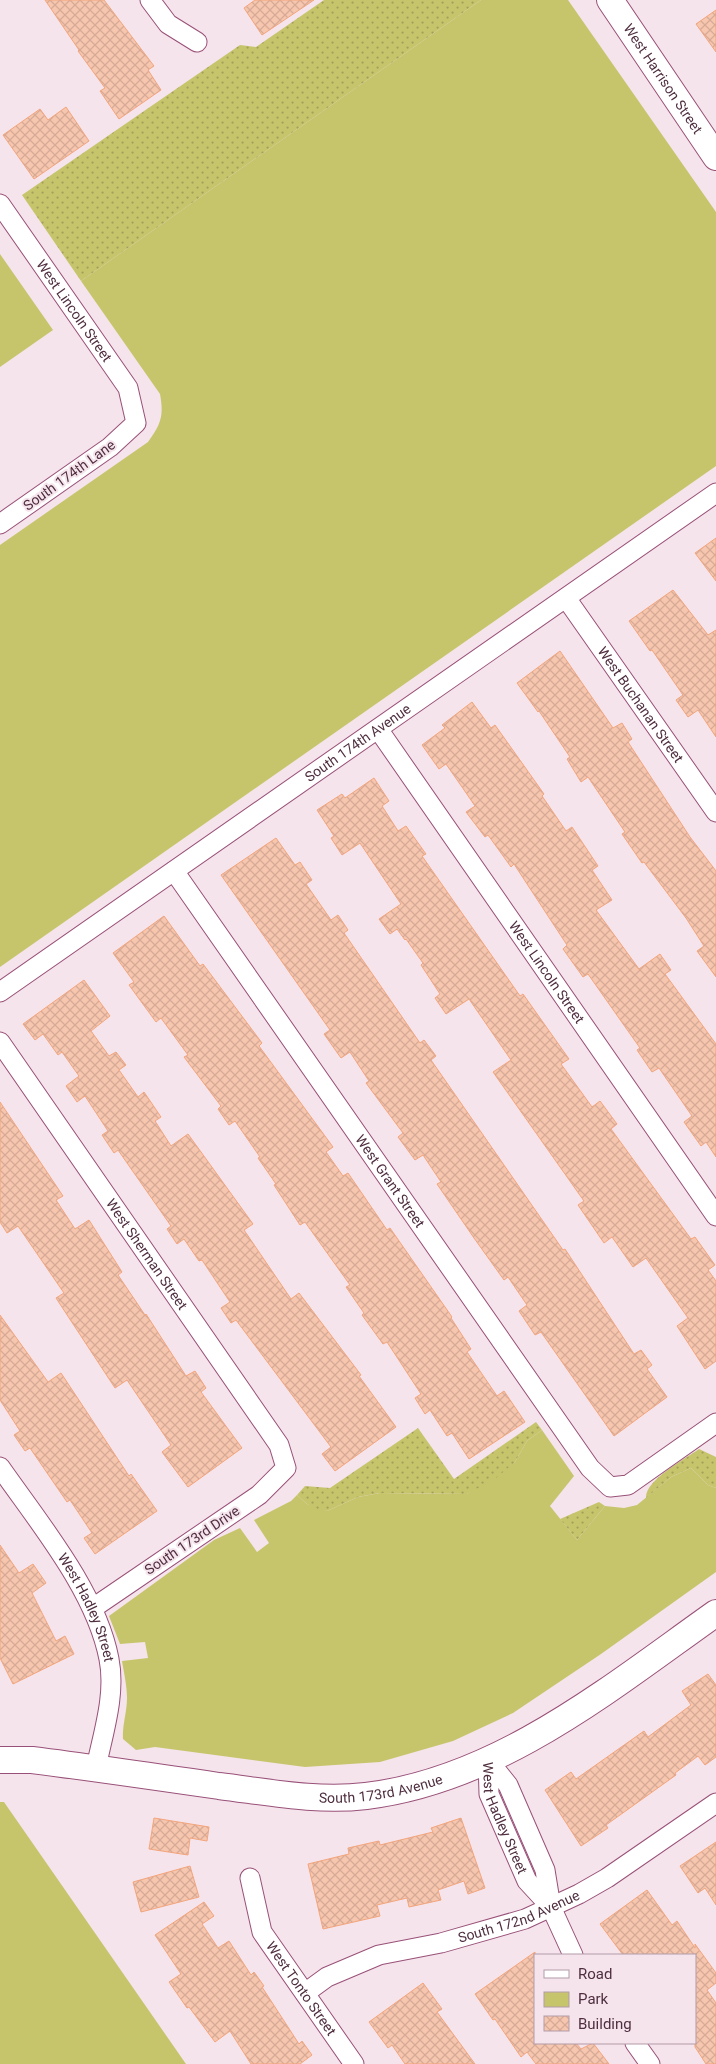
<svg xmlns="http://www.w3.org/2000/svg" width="716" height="2064" font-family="Roboto,sans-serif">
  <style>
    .green { fill: #c7c56c }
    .garden { fill: url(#garden-dots) }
    .building { fill: url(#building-cross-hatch); stroke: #f3a57c }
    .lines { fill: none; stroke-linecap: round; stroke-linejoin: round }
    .street-casing { stroke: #995078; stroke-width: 21 }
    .secondary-casing { stroke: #995078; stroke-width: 28 }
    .street { stroke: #fff; stroke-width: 19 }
    .secondary { stroke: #fff; stroke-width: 26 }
    .labels { text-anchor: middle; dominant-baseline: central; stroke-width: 4; stroke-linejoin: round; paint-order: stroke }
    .street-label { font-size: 14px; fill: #4f2e3f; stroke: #f5e4ec }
  </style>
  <defs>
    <pattern id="garden-dots" width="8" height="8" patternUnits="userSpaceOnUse" patternTransform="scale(1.25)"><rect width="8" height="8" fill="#c7c56c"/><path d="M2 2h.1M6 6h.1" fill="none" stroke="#a4a05a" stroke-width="1.8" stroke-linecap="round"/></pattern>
    <pattern id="building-cross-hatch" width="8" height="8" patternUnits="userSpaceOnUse" patternTransform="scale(1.25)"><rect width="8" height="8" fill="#f7c6ae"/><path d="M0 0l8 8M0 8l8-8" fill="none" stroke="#d6aa97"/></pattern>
  </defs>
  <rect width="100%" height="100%" fill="#f5e4ec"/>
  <path class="green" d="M481,0H568L716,212V466L0,967V545L148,442C161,424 164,416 160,394L81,281Z
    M0,254L53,330L0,367Z
    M542,1430L574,1476L550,1506L577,1540L605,1506L624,1508L637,1505L671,1477L691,1468L708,1485L716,1488V1572L601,1654L513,1713L453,1741L380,1762L305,1767L155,1747L136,1750L123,1739C122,1726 127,1712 127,1698C127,1686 124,1673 122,1661L148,1658L145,1642L120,1644L109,1616L214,1540L240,1528L257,1552L269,1543L254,1520L291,1501L297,1495L307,1504L327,1511L358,1497L380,1493L467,1494L515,1462L527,1441Z
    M0,1802H4L186,2064H0Z"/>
  <path class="garden" d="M324,0H481L81,281L22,195L240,45L256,47Z
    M536,1422L542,1430L527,1441L515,1462L495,1479L467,1494L380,1493L358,1497L327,1511L319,1510L307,1504L297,1495L305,1486L330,1488L418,1428L454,1479Z
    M699,1449L716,1457V1488L708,1485L691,1468L671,1477L646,1498C645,1480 685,1459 699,1449Z
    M599,1502L605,1506L577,1540L560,1519Z"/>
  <path class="building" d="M45,0H104L154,66L148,70L161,90L119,119L100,91L105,88L78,51L79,50Z
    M255,0H314L262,35L244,8Z
    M716,10V52L696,24Z
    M66,107L89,141L34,179L3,135L40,109L48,120Z
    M716,538V581L695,553Z
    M673,590L708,635L716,630V737L698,710L688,717L676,700L683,695L652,650L650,651L629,621Z
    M560,651L613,728L622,723L632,739L628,742L690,837L716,871V977L697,951L704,946L686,918L644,862L642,863L622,834L625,832L588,777L581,782L567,759L570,757L539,711L538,712L517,683Z
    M472,702L491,728L495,725L544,794L542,796L566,831L572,827L598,866L592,870L612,900L596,910L639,969L660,954L671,970L665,974L716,1044V1157L706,1142L701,1146L684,1122L692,1116L659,1068L652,1072L637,1050L640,1048L588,974L583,977L563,949L567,945L514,864L511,867L488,835L485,837L466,812L475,806L462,787L446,764L439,769L422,745L445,728L442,725Z
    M374,778L389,801L382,806L398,831L406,826L426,854L422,856L520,996L523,994L569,1059L561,1064L592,1107L600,1101L617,1124L611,1129L691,1239L695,1237L715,1265L708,1270L716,1281V1361L705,1369L677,1326L688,1318L646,1258L633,1267L612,1237L604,1243L578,1205L584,1201L493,1072L511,1060L469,999L446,1014L435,998L440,994L421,965L423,963L406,939L405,940L397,929L390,934L379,919L401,904L360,843L342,855L331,838L334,836L317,810L342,794L345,798Z
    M276,838L295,865L300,862L312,880L306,884L331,920L338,915L348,930L344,933L420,1043L424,1040L436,1056L431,1060L563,1250L565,1249L634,1354L641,1350L652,1365L647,1369L667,1397L614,1436L541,1332L535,1335L519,1311L527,1305L508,1277L504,1280L474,1238L437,1184L441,1182L423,1155L415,1160L398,1137L403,1133L366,1083L369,1081L350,1052L341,1058L324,1034L330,1030L221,875Z
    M164,916L200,966L203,964L262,1043L259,1046L333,1147L326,1152L343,1176L348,1173L387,1230L390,1228L452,1317L451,1318L471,1349L467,1352L497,1396L504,1391L525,1422L469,1459L452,1433L447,1436L430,1410L425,1414L415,1398L421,1394L387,1342L383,1344L362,1315L364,1313L346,1287L350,1285L305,1222L300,1225L274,1185L276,1184L258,1158L260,1157L235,1121L229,1125L218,1109L221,1106L184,1057L188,1055L161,1018L156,1022L129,985L134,982L113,953Z
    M84,980L110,1016L91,1031L109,1056L116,1052L126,1065L119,1070L138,1097L144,1092L161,1117L155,1121L171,1146L188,1134L253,1224L244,1230L291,1299L299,1293L361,1375L359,1376L396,1427L335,1471L322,1454L331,1447L236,1320L231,1323L221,1308L230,1302L202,1260L199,1261L184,1239L177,1244L167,1229L171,1226L118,1150L114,1153L102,1135L108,1131L85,1096L77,1102L66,1086L79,1076L62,1052L58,1055L43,1034L35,1040L23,1024Z
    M0,1102L63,1196L56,1200L75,1229L89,1220L122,1272L118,1275L145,1315L146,1314L186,1376L195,1371L206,1388L201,1392L242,1448L188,1487L162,1452L171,1445L127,1380L115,1388L56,1298L64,1293L18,1226L7,1233L0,1222Z
    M0,1315L48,1382L61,1373L129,1476L131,1474L157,1511L95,1554L84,1538L92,1533L70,1500L67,1502L30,1448L25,1451L14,1435L20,1431L0,1400Z
    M0,1545L19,1573L33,1564L46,1583L32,1593L56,1641L65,1636L74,1654L13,1684L0,1658Z
    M708,1674L716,1685V1757L705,1765L698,1756L675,1773L676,1775L606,1825L608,1828L581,1846L545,1790L571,1772L576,1779L644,1731L648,1737L691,1705L682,1691Z
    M154,1818L209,1827L207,1841L190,1838L188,1855L149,1849Z
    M461,1818L485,1888L468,1894L464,1881L438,1890L441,1900L409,1907L407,1898L377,1905L380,1916L323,1929L308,1864L349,1854L348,1848L379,1841L380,1845L433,1832L431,1828Z
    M716,1842V1905L705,1888L698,1893L680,1866Z
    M190,1866L199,1897L141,1912L133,1882Z
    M647,1890L672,1925L677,1921L695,1948V1944L716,1973V1983L707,1990L716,2003V2064H706L695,2047V1955H623L600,1924Z
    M204,1902L214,1916L202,1924L218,1948L229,1941L251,1975L254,1972L264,1986L262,1987L299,2044L302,2041L312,2055L300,2064H251L230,2031L215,2042L189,2007L187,2008L169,1982L181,1974L155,1935Z
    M535,1952V2043H576L581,2049L593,2043L609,2064H536L527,2052L521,2057L495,2019L493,2020L475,1994Z
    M423,1983L442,2009L437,2012L475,2064H405L392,2045L388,2048L369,2022Z"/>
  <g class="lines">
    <g class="street-casing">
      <g id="street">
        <path d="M150,0L168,24L197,42"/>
        <path id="s1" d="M0,204L128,388L136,423L110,447L0,524"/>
        <path id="s2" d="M566,598L716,812"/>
        <path id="s3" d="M378,729L716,1216"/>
        <path id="s4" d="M174,871L590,1468L610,1487L628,1485L716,1423"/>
        <path id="s5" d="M0,992L716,493"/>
        <path id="s6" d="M0,1042L279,1445L286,1468L259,1495L93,1608"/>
        <path id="s7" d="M0,1467C39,1523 96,1591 109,1659C116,1695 103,1733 96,1768"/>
        <path d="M488,1760L508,1785L545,1870L551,1907L573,1955"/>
        <path id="s8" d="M488,1760L489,1794L527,1881L551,1907"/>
        <path id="s9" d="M250,1878L262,1932L354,2064"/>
        <path id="s10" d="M305,1993L327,1977L379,1955L441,1943L525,1919L579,1894L607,1878L716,1803"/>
        <path d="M635,2043L650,2064"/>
      </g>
    </g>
    <g class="secondary-casing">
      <g id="secondary">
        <path id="s11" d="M610,0L716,157"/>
        <path id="s12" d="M0,1760H32C95,1768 157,1777 219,1786C268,1792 317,1802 366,1796C499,1780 610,1688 716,1613"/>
      </g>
    </g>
    <use href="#street" class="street"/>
    <use href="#secondary" class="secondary"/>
  </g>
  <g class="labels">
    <g class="street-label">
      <text stroke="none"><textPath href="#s11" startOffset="95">West Harrison Street</textPath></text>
      <text stroke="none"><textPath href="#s1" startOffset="130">West Lincoln Street</textPath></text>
      <text transform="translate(69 475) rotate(-36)">South 174th Lane</text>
      <text stroke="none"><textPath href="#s2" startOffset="130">West Buchanan Street</textPath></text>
      <text stroke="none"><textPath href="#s5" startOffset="436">South 174th Avenue</textPath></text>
      <text stroke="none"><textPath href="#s3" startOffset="296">West Lincoln Street</textPath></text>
      <text stroke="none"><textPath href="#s4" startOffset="378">West Grant Street</textPath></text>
      <text stroke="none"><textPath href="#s6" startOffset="258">West Sherman Street</textPath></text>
      <text transform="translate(192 1540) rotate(-34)">South 173rd Drive</text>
      <text stroke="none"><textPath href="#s7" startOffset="166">West Hadley Street</textPath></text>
      <text stroke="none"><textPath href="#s12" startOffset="384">South 173rd Avenue</textPath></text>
      <text stroke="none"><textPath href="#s8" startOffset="61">West Hadley Street</textPath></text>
      <text stroke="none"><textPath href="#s10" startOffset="229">South 172nd Avenue</textPath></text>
      <text stroke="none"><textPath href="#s9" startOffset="124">West Tonto Street</textPath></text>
    </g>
  </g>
  <rect x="534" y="1954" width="162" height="90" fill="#f5e4ec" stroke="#b39ba7"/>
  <rect x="544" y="1970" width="25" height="8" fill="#ffffff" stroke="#b39ba7"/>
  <text x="578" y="1979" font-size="15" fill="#4f2e3f">Road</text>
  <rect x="544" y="1992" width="25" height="15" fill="#c7c56c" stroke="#b39ba7"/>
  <text x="578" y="2004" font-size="15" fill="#4f2e3f">Park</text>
  <rect x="544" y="2016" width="25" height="15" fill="url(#building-cross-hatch)" stroke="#b39ba7"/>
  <text x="578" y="2029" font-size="15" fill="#4f2e3f">Building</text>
</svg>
